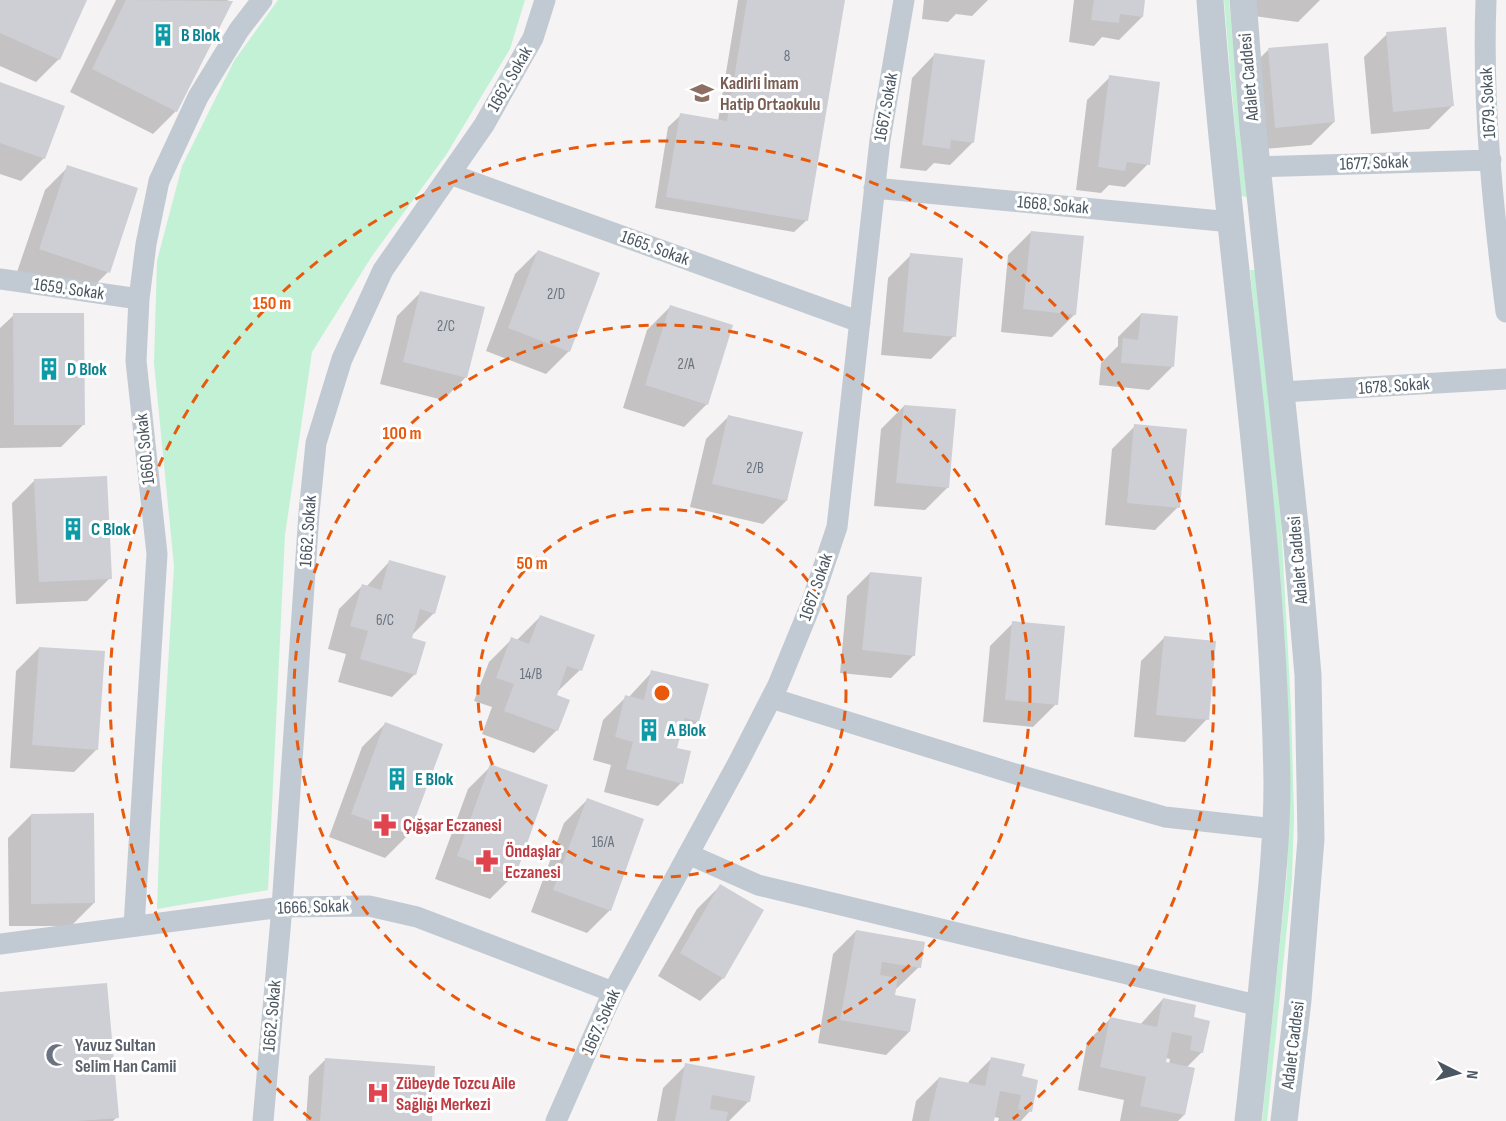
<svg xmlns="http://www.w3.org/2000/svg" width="1506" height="1121" font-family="'Sofia Sans Condensed',sans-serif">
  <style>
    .green { fill: #c3f1d5 }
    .shadow { fill: #0003; fill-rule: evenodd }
    .building { fill: #cdcfd5 }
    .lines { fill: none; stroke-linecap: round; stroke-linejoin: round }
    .minor { stroke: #c1cad2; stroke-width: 21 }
    .tertiary { stroke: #c1cad2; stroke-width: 27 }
    .ring { fill: none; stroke: #e8590c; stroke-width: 3; stroke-dasharray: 10 8 }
    .labels { text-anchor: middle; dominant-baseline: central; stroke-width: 6; stroke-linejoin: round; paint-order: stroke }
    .number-label { font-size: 15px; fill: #6b747e }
    .culture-label { font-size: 18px; font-weight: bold; fill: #0d838f; stroke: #fff; text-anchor: start }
    .street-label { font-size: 18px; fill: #4a5661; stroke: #fff }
    .education-label { font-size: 18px; font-weight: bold; fill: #785e54; stroke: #fff; text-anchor: start }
    .health-label { font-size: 18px; font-weight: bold; fill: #be3a42; stroke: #fff; text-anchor: start }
    .worship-label { font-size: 18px; font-weight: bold; fill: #5b616d; stroke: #fff; text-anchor: start }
    .centre { fill: #e8590c; stroke: #fff; stroke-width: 3 }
    .ring-label { font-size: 18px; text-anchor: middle; font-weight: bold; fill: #e8590c; stroke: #fff; stroke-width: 6; stroke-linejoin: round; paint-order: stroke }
  </style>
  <rect width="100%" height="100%" fill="#f5f3f3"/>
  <path class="green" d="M278,0H525L510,49L446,155L372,256L312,352L285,535L268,890L157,909L162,767L174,566L154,363L157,261L182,166L234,61Z
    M1224,0H1229L1247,197L1241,196Z
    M1250,270H1256L1281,522L1291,707L1294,816L1292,879L1267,1121H1262L1287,873L1288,836L1274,516Z"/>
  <path class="shadow" d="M0,0H85L59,59L36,82L0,66Z
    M116,0H227L231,2L176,111L153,134L70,92Z
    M738,0H844L807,220L794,232L655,208L668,127L681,115L718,121Z
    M924,0H988L972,16L956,14L948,22L922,19Z
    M1074,0H1144L1142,17L1119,40L1102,37L1094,46L1069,42Z
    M1242,0H1320L1298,22L1240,14Z
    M1387,34L1452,106L1429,129L1371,134L1364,57Z
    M1268,50L1334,122L1311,145L1252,150L1245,73Z
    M934,55L973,142L950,165L934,163L926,171L900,168L912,78Z
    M1110,77L1148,164L1125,187L1109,185L1101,193L1076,190L1087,100Z
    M0,83L44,158L21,181L0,174Z
    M68,167L108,272L85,295L17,272L45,190Z
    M1031,232L1075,314L1052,337L1001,332L1008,255Z
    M538,251L569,351L546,374L486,351L515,274Z
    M911,255L954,336L931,359L881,355L888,278Z
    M420,293L466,377L443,400L380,384L397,316Z
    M670,307L707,404L684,427L623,408L647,330Z
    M1141,314L1172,367L1149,390L1099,385L1101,363L1118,346V337Z
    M14,315L84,424L61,447L0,448V328Z
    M904,406L948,487L925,510L874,506L881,429Z
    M729,416L801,433L786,501L763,524L690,507L706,439Z
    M1135,426L1178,507L1155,530L1105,525L1112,449Z
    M35,480L110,578L87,601L16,604L12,503Z
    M389,562L434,613L412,635L411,639L415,674L392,697L338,682L346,654L328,649L339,609L362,586L366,587Z
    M870,573L914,655L891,678L840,673L847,596Z
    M540,617L580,670L556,693L557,730L534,753L482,734L492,707L474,701L489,662L512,639L517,640Z
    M1013,623L1056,704L1033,727L983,722L990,646Z
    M1164,638L1207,719L1185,742L1134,737L1141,661Z
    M39,648L97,749L74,772L10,768L16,671Z
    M652,672L698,721L677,742L675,749L681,783L658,806L604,792L611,765L593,760L603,720L626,697L628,698Z
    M385,724L441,744L408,835L385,858L329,837L362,747Z
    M491,766L513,876L490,899L435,879L468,789Z
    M587,800L610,910L587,933L531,912L564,823Z
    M31,815L94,903L71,926H9L8,838Z
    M720,886L723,978L700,1001L658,976L697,909Z
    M856,931L919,967L895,990L894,996L909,1032L886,1055L818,1043L833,954Z
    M0,994L117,1117L113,1121H0Z
    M1163,999L1192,1018L1202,1052L1186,1068L1184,1115L1178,1121H1120L1124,1100L1078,1090L1087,1042L1110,1019L1140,1025ZM1165,1058L1170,1059L1169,1064L1164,1063Z
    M992,1058L1021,1077L1030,1111L1021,1121H998L999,1118L994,1117L993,1121H912L916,1101L939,1078L968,1084L969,1081Z
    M325,1060L430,1121H306L309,1076Z
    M686,1065L749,1101L729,1121H657L663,1088Z"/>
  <path class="building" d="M0,0H87L60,60L0,33Z
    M126,0L233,1L177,112L92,69Z
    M747,0H845L808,221L666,197L680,113L727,121Z
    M1094,0H1145L1143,17L1120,14L1119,23L1091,20Z
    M1446,27L1454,106L1393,112L1386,32Z
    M1328,43L1335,122L1275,128L1268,48Z
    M934,53L985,60L974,143L951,140L950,149L922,145Z
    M1109,75L1160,82L1150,165L1127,162L1125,171L1098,167Z
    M0,82L65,106L45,159L0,143Z
    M67,165L138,188L110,273L39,249Z
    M1031,231L1084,236L1076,315L1023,309Z
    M538,250L600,273L570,352L508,328Z
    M910,253L963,258L956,337L903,332Z
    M420,291L485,307L467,378L403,362Z
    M670,305L733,325L708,405L645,385Z
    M13,313H84L85,425H14Z
    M1141,313L1178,316L1174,367L1121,363L1123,338L1138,340Z
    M904,405L956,409L949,488L896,483Z
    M728,415L803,432L787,501L712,484Z
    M1134,424L1187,429L1180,508L1127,503Z
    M107,476L112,579L39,582L34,479Z
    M389,560L446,576L435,614L420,609L412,638L426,642L416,675L360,659L368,631L350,626L362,584L381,590Z
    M870,572L922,577L915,656L862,650Z
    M540,615L595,635L582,671L567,666L557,695L570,700L558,731L504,711L514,684L496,678L511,637L529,644Z
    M1012,621L1065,626L1058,705L1005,700Z
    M1164,636L1216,641L1209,720L1156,715Z
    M39,647L105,651L98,750L32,745Z
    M651,670L709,684L699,722L685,718L677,748L691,751L683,784L626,769L633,742L615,737L625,695L644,700Z
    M385,722L443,744L409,835L351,814Z
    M490,764L548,785L515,877L457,856Z
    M587,798L644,819L611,911L553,890Z
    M94,813L95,903L31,904V814Z
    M720,884L764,910L724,979L680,953Z
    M856,930L925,942L921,968L882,962L880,975L898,978L895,995L916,999L910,1032L840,1020Z
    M107,983L119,1118L78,1121H0V992Z
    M1163,998L1196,1005L1194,1017L1210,1021L1203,1053L1190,1050L1192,1036L1172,1032L1166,1062L1195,1068L1185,1115L1140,1106L1146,1077L1100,1067L1110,1017L1157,1027Z
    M991,1057L1025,1064L1022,1076L1038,1080L1032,1112L1018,1109L1021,1095L1000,1091L994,1121H929L939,1077L985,1086Z
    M325,1058L435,1066L432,1121H320Z
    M685,1063L755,1076L750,1102L712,1095L710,1109L728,1112L726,1121H675Z"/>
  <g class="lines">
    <path class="minor" d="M1486,0C1482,104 1493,209 1506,312
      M1257,167L1491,160
      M450,174L860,322
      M874,188L1231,222
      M0,279L139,299
      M1282,392L1506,379
      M771,698L1012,773L1165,817L1275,829
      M688,854L758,885L1260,1006
      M134,926L157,554L136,361L139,299L146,244L159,181L198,97L239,30L262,0
      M0,944L282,907L369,906L417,917L613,992
      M263,1121L282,907L309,513L316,443L342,359L383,270L484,125L533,38L545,0
      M556,1121L613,992L738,763L778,685L810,607L837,527L880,140L904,0"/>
    <path class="tertiary" d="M1210,0C1229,261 1273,522 1277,783C1277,834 1272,885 1267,935C1261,997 1255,1059 1248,1121
      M1243,0L1253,128L1296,535L1308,675L1311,839L1298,1000L1284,1121"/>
  </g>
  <g class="ring">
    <circle cx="662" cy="693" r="184"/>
    <circle cx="662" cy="693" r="368"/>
    <path d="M311 1119A552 552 0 1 1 1013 1119"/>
  </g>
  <defs>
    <g id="building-bare" transform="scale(1.8)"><path d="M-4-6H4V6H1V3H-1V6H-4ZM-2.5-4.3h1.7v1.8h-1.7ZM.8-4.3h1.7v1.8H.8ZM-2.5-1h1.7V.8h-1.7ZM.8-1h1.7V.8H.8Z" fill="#0f9aa8" stroke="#fff" stroke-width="2.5" paint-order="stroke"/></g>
    <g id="school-bare" transform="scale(1.8)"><path d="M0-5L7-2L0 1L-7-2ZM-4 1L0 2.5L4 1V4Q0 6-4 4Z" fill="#8d6e63" stroke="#fff" stroke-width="2.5" paint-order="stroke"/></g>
    <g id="pharmacy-bare" transform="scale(1.8)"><path d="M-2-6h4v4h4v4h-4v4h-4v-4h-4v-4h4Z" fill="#e0444e" stroke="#fff" stroke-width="2.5" paint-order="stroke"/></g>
    <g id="mosque-bare" transform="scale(1.8)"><path d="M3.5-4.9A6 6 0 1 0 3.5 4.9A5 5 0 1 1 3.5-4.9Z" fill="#6b7280" stroke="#fff" stroke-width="2.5" paint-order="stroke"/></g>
    <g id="hospital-bare" transform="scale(1.8)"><path d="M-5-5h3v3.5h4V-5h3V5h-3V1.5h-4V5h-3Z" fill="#e0444e" stroke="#fff" stroke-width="2.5" paint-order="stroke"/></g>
  </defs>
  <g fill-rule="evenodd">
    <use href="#building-bare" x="163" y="35"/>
    <use href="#school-bare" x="702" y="93"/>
    <use href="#building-bare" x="49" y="369"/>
    <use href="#building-bare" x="73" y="529"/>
    <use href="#building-bare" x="649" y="730"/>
    <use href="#building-bare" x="397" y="779"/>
    <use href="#pharmacy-bare" x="385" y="825"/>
    <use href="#pharmacy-bare" x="487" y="861"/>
    <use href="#mosque-bare" x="57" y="1055"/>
    <use href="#hospital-bare" x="378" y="1093"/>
  </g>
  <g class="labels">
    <g class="number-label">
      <text x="787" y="56">8</text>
      <text x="556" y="294">2/D</text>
      <text x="446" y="326">2/C</text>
      <text x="686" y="364">2/A</text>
      <text x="755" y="468">2/B</text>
      <text x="385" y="620">6/C</text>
      <text x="531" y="674">14/B</text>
      <text x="603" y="842">16/A</text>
    </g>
    <g class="culture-label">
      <text x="181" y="35">B Blok</text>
      <text x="67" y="369">D Blok</text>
      <text x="91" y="529">C Blok</text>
      <text x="667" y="730">A Blok</text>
      <text x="415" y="779">E Blok</text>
    </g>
    <g class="street-label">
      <text transform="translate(1249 77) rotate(-95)">Adalet Caddesi</text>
      <text transform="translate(510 79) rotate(-60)">1662. Sokak</text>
      <text transform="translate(1488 103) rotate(-93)">1679. Sokak</text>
      <text transform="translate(886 107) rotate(-80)">1667. Sokak</text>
      <text transform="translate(1374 163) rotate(-2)">1677. Sokak</text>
      <text transform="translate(1053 205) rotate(5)">1668. Sokak</text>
      <text transform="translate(655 248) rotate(20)">1665. Sokak</text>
      <text transform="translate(69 289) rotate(8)">1659. Sokak</text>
      <text transform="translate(1394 386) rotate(-4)">1678. Sokak</text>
      <text transform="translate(145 449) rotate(-96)">1660. Sokak</text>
      <text transform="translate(308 531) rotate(-86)">1662. Sokak</text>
      <text transform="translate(1298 560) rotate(-95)">Adalet Caddesi</text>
      <text transform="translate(816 587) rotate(-71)">1667. Sokak</text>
      <text transform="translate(313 907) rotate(-2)">1666. Sokak</text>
      <text transform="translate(272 1016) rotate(-85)">1662. Sokak</text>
      <text transform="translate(601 1022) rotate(-66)">1667. Sokak</text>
      <text transform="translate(1293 1045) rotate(-83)">Adalet Caddesi</text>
    </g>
    <g class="education-label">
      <text x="720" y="83">Kadirli İmam<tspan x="720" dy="21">Hatip Ortaokulu</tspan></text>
    </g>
    <g class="health-label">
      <text x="403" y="825">Çığşar Eczanesi</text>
      <text x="505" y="851">Öndaşlar<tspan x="505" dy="21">Eczanesi</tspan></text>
      <text x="396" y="1083">Zübeyde Tozcu Aile<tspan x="396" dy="21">Sağlığı Merkezi</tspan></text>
    </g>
    <g class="worship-label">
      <text x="75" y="1045">Yavuz Sultan<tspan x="75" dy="21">Selim Han Camii</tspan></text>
    </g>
  </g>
  <circle cx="662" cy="693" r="9" class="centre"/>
  <g class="ring-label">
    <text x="272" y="309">150 m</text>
    <text x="402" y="439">100 m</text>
    <text x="532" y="569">50 m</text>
  </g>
  <g transform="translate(1458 1073) rotate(96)" stroke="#ffffff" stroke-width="4.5" paint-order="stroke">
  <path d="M0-4.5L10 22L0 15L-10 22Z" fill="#4a5661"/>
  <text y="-9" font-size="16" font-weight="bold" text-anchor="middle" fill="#4a5661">N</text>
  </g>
</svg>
